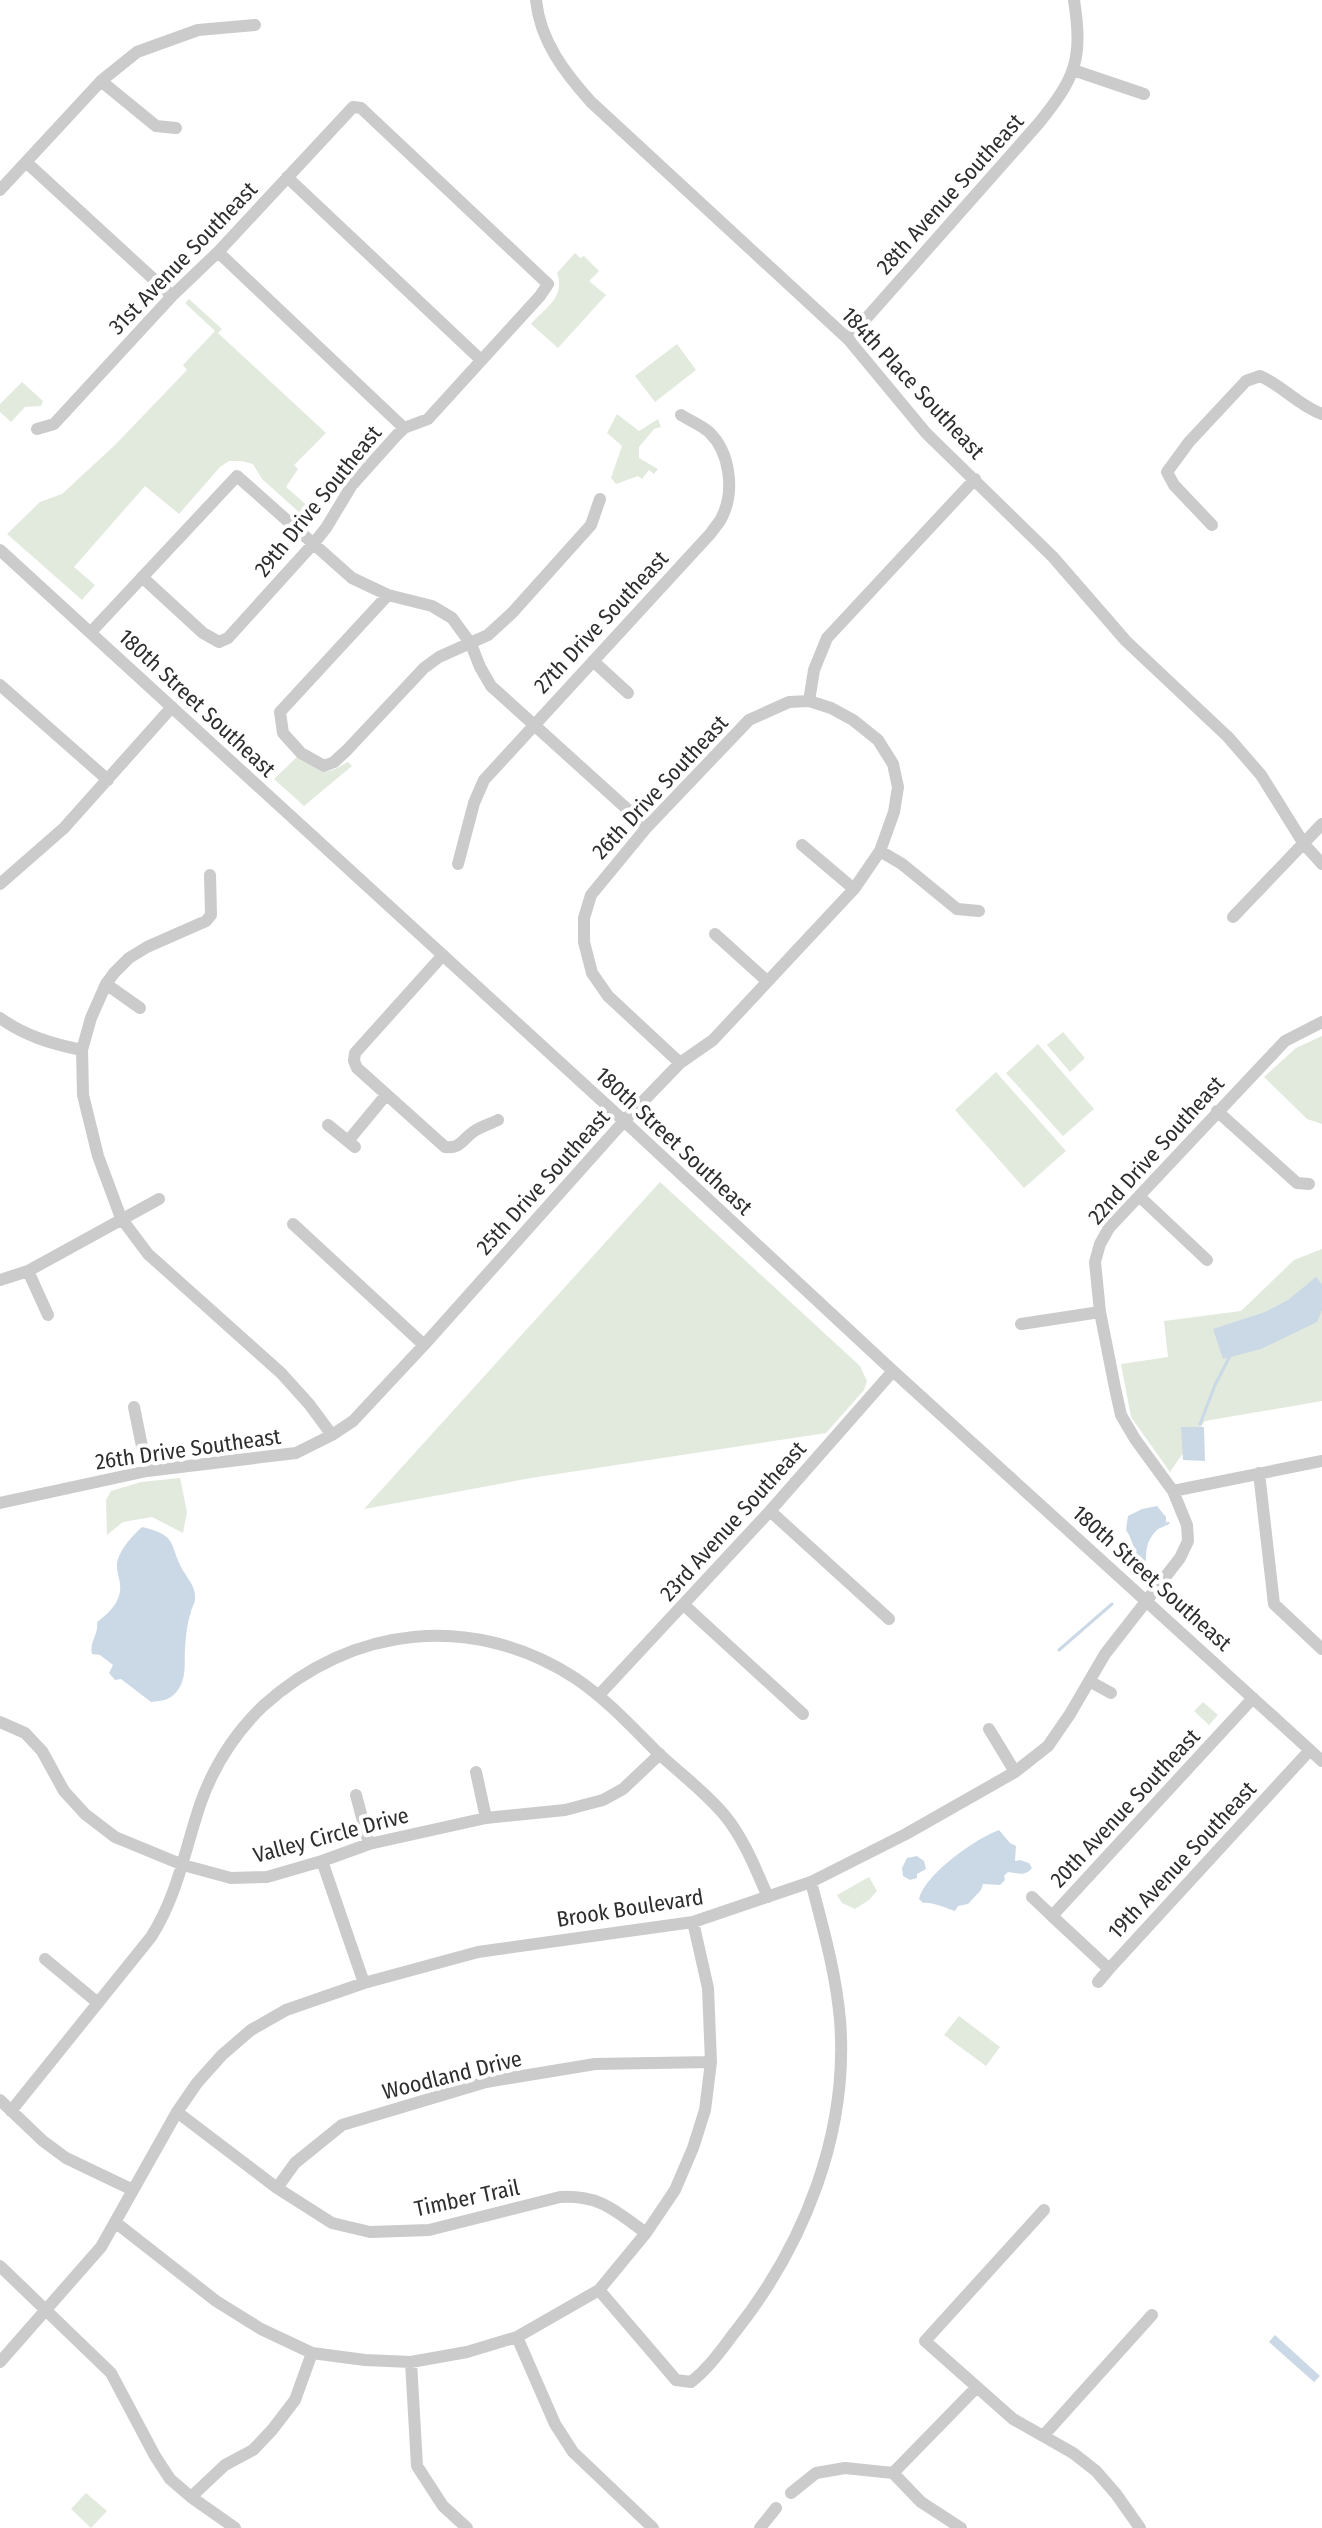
<svg xmlns="http://www.w3.org/2000/svg" width="1322" height="2528" font-family="'Fira Sans Condensed',sans-serif">
  <style>
    .green { fill: #e2eadd }
    .water { fill: #cbd9e7 }
    .lines { fill: none; stroke-linecap: round; stroke-linejoin: round }
    .stream { stroke: #cbd9e7; stroke-width: 3 }
    .minor { stroke: #cbcbcb; stroke-width: 12 }
    .labels { text-anchor: middle; dominant-baseline: central; stroke-width: 8; stroke-linejoin: round; paint-order: stroke }
    .street-label { font-size: 22px; fill: #2e2e2e; stroke: #fff }
  </style>
  <rect width="100%" height="100%" fill="#fff"/>
  <path class="green" d="M575,253L580,258L584,256L599,271L589,281L606,295L558,348L531,324C545,308 566,297 557,273Z
    M189,299L222,329L218,333L326,433L294,465L298,469L286,487L319,516L316,520L309,521L262,479L253,464L241,461H229L220,467L179,514L145,486L74,567L95,585L82,600L7,534L40,502L62,494L115,445L187,370L183,365L215,331L185,303Z
    M677,344L696,370L655,402L635,376Z
    M22,382L43,401L41,406L25,407L11,422L0,412V404Z
    M617,414L639,431L658,419L661,427L654,429L639,447V458L658,469L654,474L649,470L642,479L638,476L616,484L611,478L622,446L607,433Z
    M299,755C322,774 322,777 348,762L352,766L304,806L274,779Z
    M1063,1032L1085,1058L1070,1072L1047,1045Z
    M1322,1036V1124L1307,1119L1264,1077L1296,1048Z
    M1038,1044L1094,1109L1063,1136L1006,1073Z
    M996,1072L1066,1151L1024,1188L955,1110Z
    M660,1182L860,1366L867,1381L864,1390L826,1433L531,1478L364,1509Z
    M1322,1249V1401L1205,1421L1170,1472L1131,1417L1121,1364L1168,1357L1164,1321L1241,1311L1294,1260Z
    M180,1478L187,1512L183,1533L152,1517L123,1522L107,1535L106,1500L111,1491L141,1482Z
    M1203,1702L1218,1715L1209,1725L1194,1711Z
    M869,1877L877,1891L869,1900L855,1909L842,1903L837,1895Z
    M959,2016L1000,2047L986,2066L944,2035Z
    M86,2493L107,2511L91,2528L71,2509Z"/>
  <path class="water" d="M1316,1277L1322,1284V1310L1317,1322L1261,1349L1223,1359L1213,1329L1265,1312L1288,1300Z
    M1181,1427H1204L1205,1461L1183,1460Z
    M1157,1506L1166,1517V1522C1147,1538 1146,1543 1146,1567C1135,1560 1134,1541 1126,1530L1128,1516L1142,1509Z
    M142,1527C180,1536 168,1545 184,1572C190,1582 196,1588 195,1600C194,1606 192,1606 191,1612C187,1623 186,1637 185,1648C184,1663 187,1677 178,1690C171,1700 162,1701 151,1702L121,1679L115,1680L109,1673L113,1665L100,1655L92,1654C89,1642 99,1634 97,1622C109,1613 122,1601 120,1584C119,1576 115,1567 118,1559C122,1547 133,1535 142,1527Z
    M999,1830L1010,1843L1016,1846L1015,1861L1020,1860L1029,1863L1032,1868C1025,1877 1018,1873 1008,1872L1004,1876L1005,1880L1000,1885L983,1884L981,1890L968,1904L958,1906L955,1911C947,1908 930,1901 923,1903L919,1899C925,1874 975,1839 999,1830Z
    M917,1856L924,1861L926,1869L917,1874V1878L910,1880L903,1876L902,1868L907,1858Z
    M1275,2335L1320,2376L1314,2382L1269,2342Z"/>
  <g class="lines">
    <path class="stream" d="M1200,1424L1215,1385L1231,1354
      M1159,1527L1168,1523
      M1059,1650L1112,1604"/>
    <path class="minor" d="M536,0C540,41 565,73 591,102L848,339L926,433L1053,557L1126,641L1228,737L1261,775L1304,844L1322,864
      M1073,70L1144,94
      M101,81L156,126L176,128
      M26,162L172,296
      M287,177L481,360
      M0,190L101,81L137,52L198,30L255,25
      M218,252L404,428
      M848,339L1039,123C1076,77 1083,59 1074,0
      M37,429L54,424L172,296L218,252L353,107L361,108L548,284L540,296L428,419L404,428L396,436L352,485L326,528L314,543L228,638L219,642L203,633L142,577
      M1212,525L1174,485L1167,472L1189,442L1246,381L1260,376C1283,386 1299,406 1322,414
      M0,550L624,1121L893,1371L1322,1761
      M388,595L280,712L283,733L301,753L324,766L334,762L347,750L424,668L439,657L488,635L512,613L591,525L600,499
      M91,632L237,476L352,578L388,595L432,606L452,618L471,644L480,667L491,686L647,827
      M593,661L628,693
      M0,685L108,780
      M809,701L814,670L827,638L975,479
      M802,845L854,889
      M880,851L902,864L957,909L979,911
      M458,864L474,803L484,780L711,533C714,528 720,522 722,517C735,491 730,452 709,432C701,425 689,420 681,415
      M210,875L211,915L206,921L147,947L129,958L114,973L106,984L91,1018L82,1050L83,1095L98,1156L121,1218L148,1254L281,1373L309,1404L332,1435
      M0,884L64,828L172,707
      M1233,917L1322,824
      M715,934L767,981
      M443,955L355,1053L354,1061L357,1068L445,1147C460,1149 462,1140 473,1132C480,1127 490,1124 498,1120
      M106,984L140,1008
      M0,1018C25,1036 52,1044 82,1050
      M1217,1111L1297,1183L1309,1184
      M328,1125L355,1147
      M348,1141L386,1095
      M1139,1196L1207,1260
      M293,1224L424,1345
      M28,1271L48,1315
      M0,1280L28,1271L159,1199
      M1021,1324L1100,1312
      M134,1407L147,1471
      M1259,1473L1274,1604L1322,1649
      M1173,1491L1322,1461
      M0,1503L147,1471L296,1453L332,1435L353,1421L424,1345L624,1121L680,1063L713,1040L854,889L880,851L894,812L898,787L893,764L878,740L853,720L831,708L809,701L789,702L749,720L647,827L591,895L584,918V942L592,973L608,996L680,1063
      M770,1511L889,1619
      M684,1605L803,1714
      M1089,1681L1111,1693
      M599,1695L770,1511L893,1371
      M1253,1698L1052,1916L1109,1969L1310,1750
      M0,1722L25,1733L42,1751L64,1791L85,1814L115,1837L183,1865L231,1878L267,1877L322,1861L369,1844L486,1818L565,1810L603,1800L623,1789L660,1754
      M989,1729L1015,1772
      M476,1772L486,1818
      M356,1795L369,1844
      M322,1861L364,1983
      M1032,1897L1052,1916
      M45,1959L98,2003
      M1098,1982L1109,1969
      M0,2100L43,2141L66,2158L133,2190
      M11,2111L151,1937C178,1895 185,1848 201,1802C214,1766 236,1732 263,1706C352,1625 473,1612 575,1678C605,1698 630,1725 656,1751C679,1773 706,1792 726,1817C745,1841 756,1870 768,1897
      M177,2112L277,2188L332,2223L370,2232L429,2230L560,2197C601,2195 615,2211 646,2233
      M277,2188L295,2163L342,2125L486,2082L595,2064L711,2062
      M1044,2210L925,2341L1013,2419L1073,2453L1096,2471L1116,2494L1140,2528
      M115,2222L216,2301L261,2329L312,2353L365,2360L411,2362L467,2352L517,2337L599,2290L646,2233L675,2190L693,2148L705,2110L711,2062L708,1988L693,1922
      M0,2266L111,2373L155,2456L170,2479L191,2497L235,2528
      M599,2290L676,2380L691,2382C709,2368 721,2350 735,2332C804,2245 849,2133 840,2020C836,1973 823,1928 811,1882
      M517,2337L555,2424L573,2452L653,2528
      M0,2362L101,2247L177,2112L197,2083L222,2055L251,2030L286,2010L364,1983L478,1952L693,1922L811,1882L906,1834L1015,1772L1048,1746L1070,1714L1105,1654L1180,1558L1188,1541L1187,1525L1173,1491L1135,1439L1121,1415L1115,1388L1100,1312L1095,1262L1100,1244L1109,1228L1285,1041L1322,1022
      M411,2362L417,2466L443,2506L467,2528
      M1044,2435L1152,2315
      M893,2473L976,2388
      M893,2473L921,2502L961,2528
      M791,2493L816,2473L845,2468L893,2473
      M191,2497L225,2465L253,2450L272,2430L295,2400L312,2353
      M760,2528L776,2508"/>
  </g>
  <g class="labels">
    <g class="street-label">
      <text transform="translate(950 194) rotate(-48)">28th Avenue Southeast</text>
      <text transform="translate(183 258) rotate(-46)">31st Avenue Southeast</text>
      <text transform="translate(913 383) rotate(47)">184th Place Southeast</text>
      <text transform="translate(318 501) rotate(-51)">29th Drive Southeast</text>
      <text transform="translate(601 622) rotate(-47)">27th Drive Southeast</text>
      <text transform="translate(197 703) rotate(43)">180th Street Southeast</text>
      <text transform="translate(660 787) rotate(-47)">26th Drive Southeast</text>
      <text transform="translate(674 1141) rotate(43)">180th Street Southeast</text>
      <text transform="translate(1156 1150) rotate(-48)">22nd Drive Southeast</text>
      <text transform="translate(543 1182) rotate(-48)">25th Drive Southeast</text>
      <text transform="translate(188 1449) rotate(-8)">26th Drive Southeast</text>
      <text transform="translate(733 1521) rotate(-48)">23rd Avenue Southeast</text>
      <text transform="translate(1152 1578) rotate(42)">180th Street Southeast</text>
      <text transform="translate(1125 1808) rotate(-47)">20th Avenue Southeast</text>
      <text transform="translate(331 1835) rotate(-15)">Valley Circle Drive</text>
      <text transform="translate(1182 1860) rotate(-47)">19th Avenue Southeast</text>
      <text transform="translate(630 1908) rotate(-9)">Brook Boulevard</text>
      <text transform="translate(452 2075) rotate(-14)">Woodland Drive</text>
      <text transform="translate(467 2198) rotate(-12)">Timber Trail</text>
    </g>
  </g>
</svg>
